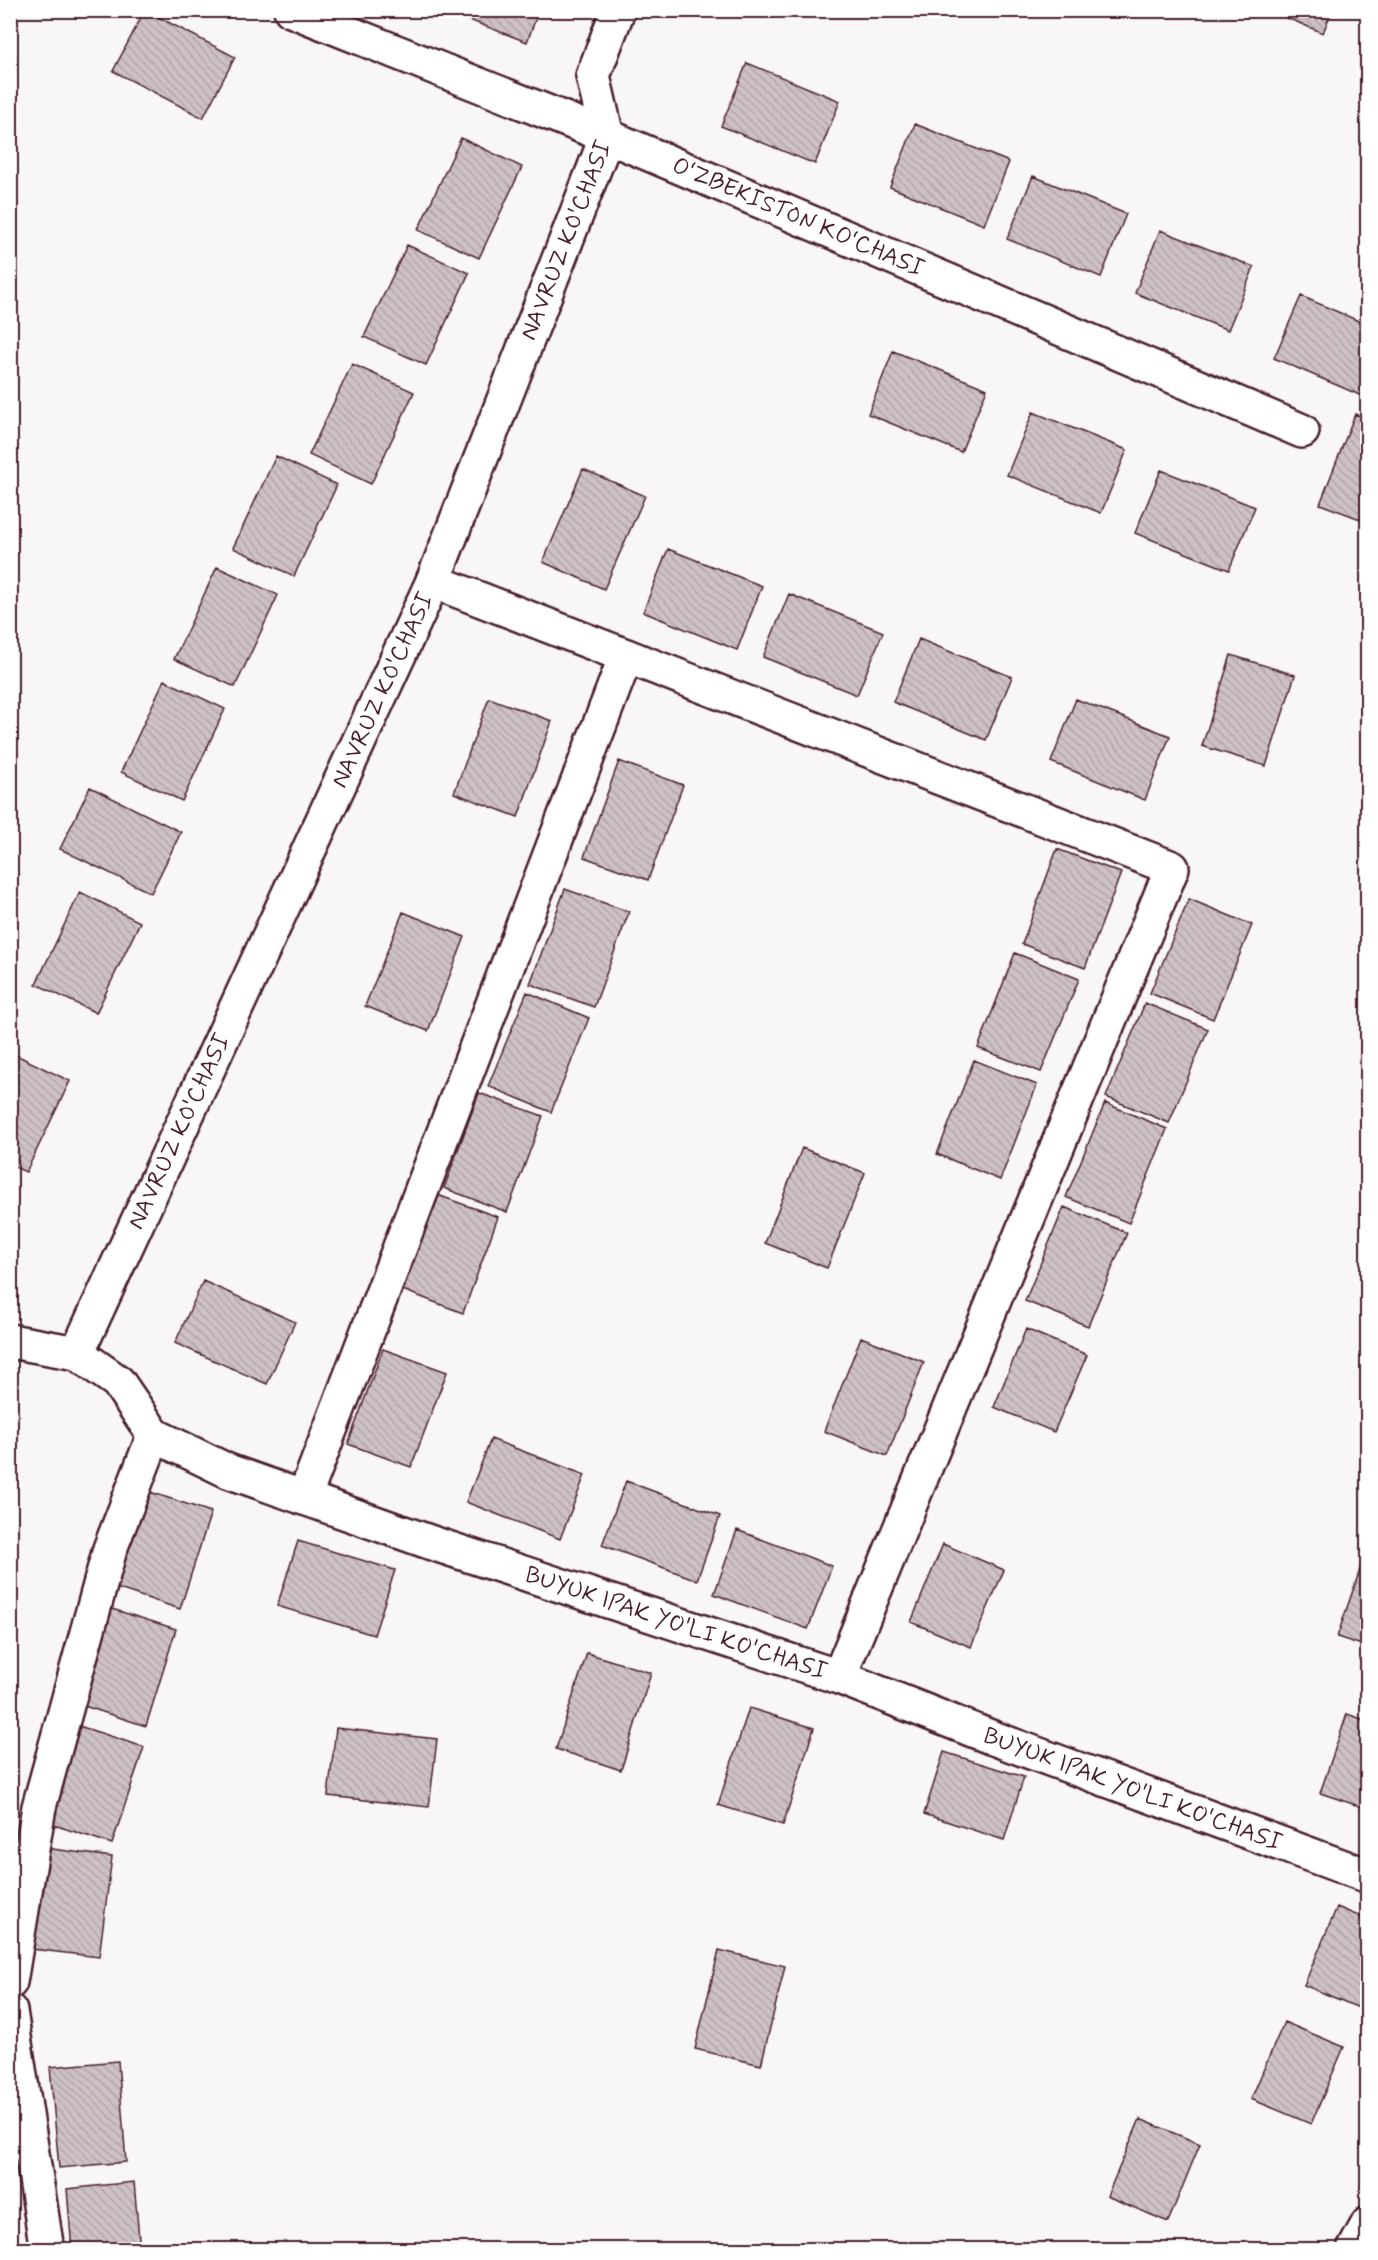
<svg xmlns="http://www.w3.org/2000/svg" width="1378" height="2260" font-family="Mynerve,sans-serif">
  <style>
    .building { fill: url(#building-back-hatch); stroke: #4a1f2b; stroke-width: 1.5 }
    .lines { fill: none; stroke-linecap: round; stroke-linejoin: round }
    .street-casing { stroke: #4a1f2b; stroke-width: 38 }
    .street { stroke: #fff; stroke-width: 33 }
    .labels { text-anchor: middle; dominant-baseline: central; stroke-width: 4.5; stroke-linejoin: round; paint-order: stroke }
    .street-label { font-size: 24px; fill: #4a1f2b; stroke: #fff }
  </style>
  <defs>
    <pattern id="building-back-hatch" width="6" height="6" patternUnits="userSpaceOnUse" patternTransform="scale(1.5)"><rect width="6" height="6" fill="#cdc1c4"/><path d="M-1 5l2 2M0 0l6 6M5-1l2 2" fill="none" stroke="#b2a5a9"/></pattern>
  </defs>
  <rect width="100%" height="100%" fill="#f8f6f7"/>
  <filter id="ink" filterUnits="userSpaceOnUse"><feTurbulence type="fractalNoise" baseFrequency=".0167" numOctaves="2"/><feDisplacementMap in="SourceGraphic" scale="12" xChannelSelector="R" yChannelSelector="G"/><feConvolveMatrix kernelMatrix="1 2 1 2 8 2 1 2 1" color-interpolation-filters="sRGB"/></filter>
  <g filter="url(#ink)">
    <path class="building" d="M145,10L235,57L203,118L113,71Z
      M467,10H539L527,42L464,18Z
      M1268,10H1332L1323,33Z
      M747,63L840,101L815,164L721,126Z
      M915,124L1009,162L984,225L890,187Z
      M461,138L522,167L479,258L418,230Z
      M1033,176L1126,214L1101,277L1007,239Z
      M1160,230L1254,267L1228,330L1135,293Z
      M407,245L469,273L426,365L364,337Z
      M1301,296L1368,325V383L1362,396L1274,358Z
      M893,351L987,389L961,452L868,414Z
      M352,364L414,392L371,484L309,455Z
      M1033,412L1127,450L1101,513L1007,475Z
      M1355,414L1368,419V522L1320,504Z
      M276,456L337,485L294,576L233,548Z
      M583,469L645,496L604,589L543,562Z
      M1161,470L1255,507L1229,570L1135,533Z
      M668,549L762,586L737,650L643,612Z
      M217,567L278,595L235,687L174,659Z
      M789,594L883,632L857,695L763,657Z
      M919,639L1012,677L986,740L893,702Z
      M1231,655L1295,675L1266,766L1202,746Z
      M164,680L225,709L182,801L121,772Z
      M489,698L552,721L518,817L454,793Z
      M1076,699L1170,736L1145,800L1051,762Z
      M619,761L683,785L648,880L584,857Z
      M90,787L181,832L151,893L60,849Z
      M1057,849L1121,873L1085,968L1022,944Z
      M565,889L629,912L594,1007L530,984Z
      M80,892L140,922L96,1013L36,984Z
      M1189,899L1252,925L1213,1019L1150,993Z
      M403,912L465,937L428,1031L365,1006Z
      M1015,953L1079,979L1041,1072L978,1048Z
      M527,992L589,1018L551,1112L488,1086Z
      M1145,1003L1208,1029L1169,1123L1106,1097Z
      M10,1052L70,1081L26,1172L10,1165Z
      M974,1060L1037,1085L1000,1180L937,1154Z
      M479,1093L543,1116L507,1212L444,1188Z
      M1105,1103L1167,1129L1129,1223L1066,1197Z
      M802,1148L865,1173L827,1268L765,1243Z
      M435,1194L498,1217L463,1313L400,1289Z
      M1064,1207L1127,1233L1088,1326L1025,1301Z
      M203,1281L295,1322L267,1384L175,1343Z
      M1026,1329L1087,1355L1054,1432L994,1407Z
      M861,1337L924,1362L887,1456L824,1431Z
      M383,1349L447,1372L411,1467L348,1444Z
      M491,1439L585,1475L560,1539L466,1502Z
      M626,1481L720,1516L697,1580L602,1545Z
      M147,1491L211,1512L180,1609L116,1588Z
      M737,1530L832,1566L808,1629L714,1594Z
      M298,1541L395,1570L374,1635L277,1606Z
      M943,1544L1004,1570L971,1647L911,1622Z
      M1364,1558L1368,1559V1647L1337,1637Z
      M112,1609L176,1629L146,1726L81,1705Z
      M587,1653L651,1673L621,1770L556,1749Z
      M749,1708L814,1728L783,1825L718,1805Z
      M1347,1714L1368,1721V1809L1320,1793Z
      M79,1726L144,1747L112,1844L48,1823Z
      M336,1728L437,1739L429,1807L328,1796Z
      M944,1752L1024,1777L1004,1840L924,1814Z
      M45,1848L112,1857L99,1957L32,1949Z
      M1337,1907L1368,1920V2002L1364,2010L1304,1985Z
      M719,1950L785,1966L761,2065L695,2049Z
      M1284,2022L1344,2047L1311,2124L1251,2099Z
      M118,2061L126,2162L59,2168L50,2067Z
      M1140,2119L1200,2144L1168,2222L1107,2196Z
      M134,2182L140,2250H72L67,2189Z"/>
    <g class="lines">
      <g class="street-casing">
        <g id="street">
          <path id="s1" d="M291,10L607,136L1302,431"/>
          <path d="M433,581L1172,868L839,1677"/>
          <path id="s2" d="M10,1341L77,1353L118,1382L154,1435L228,1471L432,1543L839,1677L993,1738L1368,1876"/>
          <path id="s3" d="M77,1353L433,581L607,136L593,76L618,10"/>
          <path d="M304,1498L626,656"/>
          <path d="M10,1982L39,1807L110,1549L154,1435"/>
          <path d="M10,2011L47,2250"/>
          <path d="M1354,2250L1368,2224"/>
        </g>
      </g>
      <use href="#street" class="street"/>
    </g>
  </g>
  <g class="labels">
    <g class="street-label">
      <text stroke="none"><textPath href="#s1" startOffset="548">O‘ZBEKISTON KO‘CHASI</textPath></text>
      <text stroke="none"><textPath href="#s3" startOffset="1216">NAVRUZ KO'CHASI</textPath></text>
      <text stroke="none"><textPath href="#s3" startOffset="730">NAVRUZ KO'CHASI</textPath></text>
      <text stroke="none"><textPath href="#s3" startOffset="244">NAVRUZ KO'CHASI</textPath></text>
      <text stroke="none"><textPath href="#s2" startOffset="738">BUYUK IPAK YO'LI KO'CHASI</textPath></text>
      <text stroke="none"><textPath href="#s2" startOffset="1224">BUYUK IPAK YO'LI KO'CHASI</textPath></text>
    </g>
  </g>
  <rect width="1378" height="2260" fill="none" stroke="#fff" stroke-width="36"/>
  <rect x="18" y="18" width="1342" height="2224" fill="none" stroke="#4a1f2b" stroke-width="2" filter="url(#ink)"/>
</svg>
